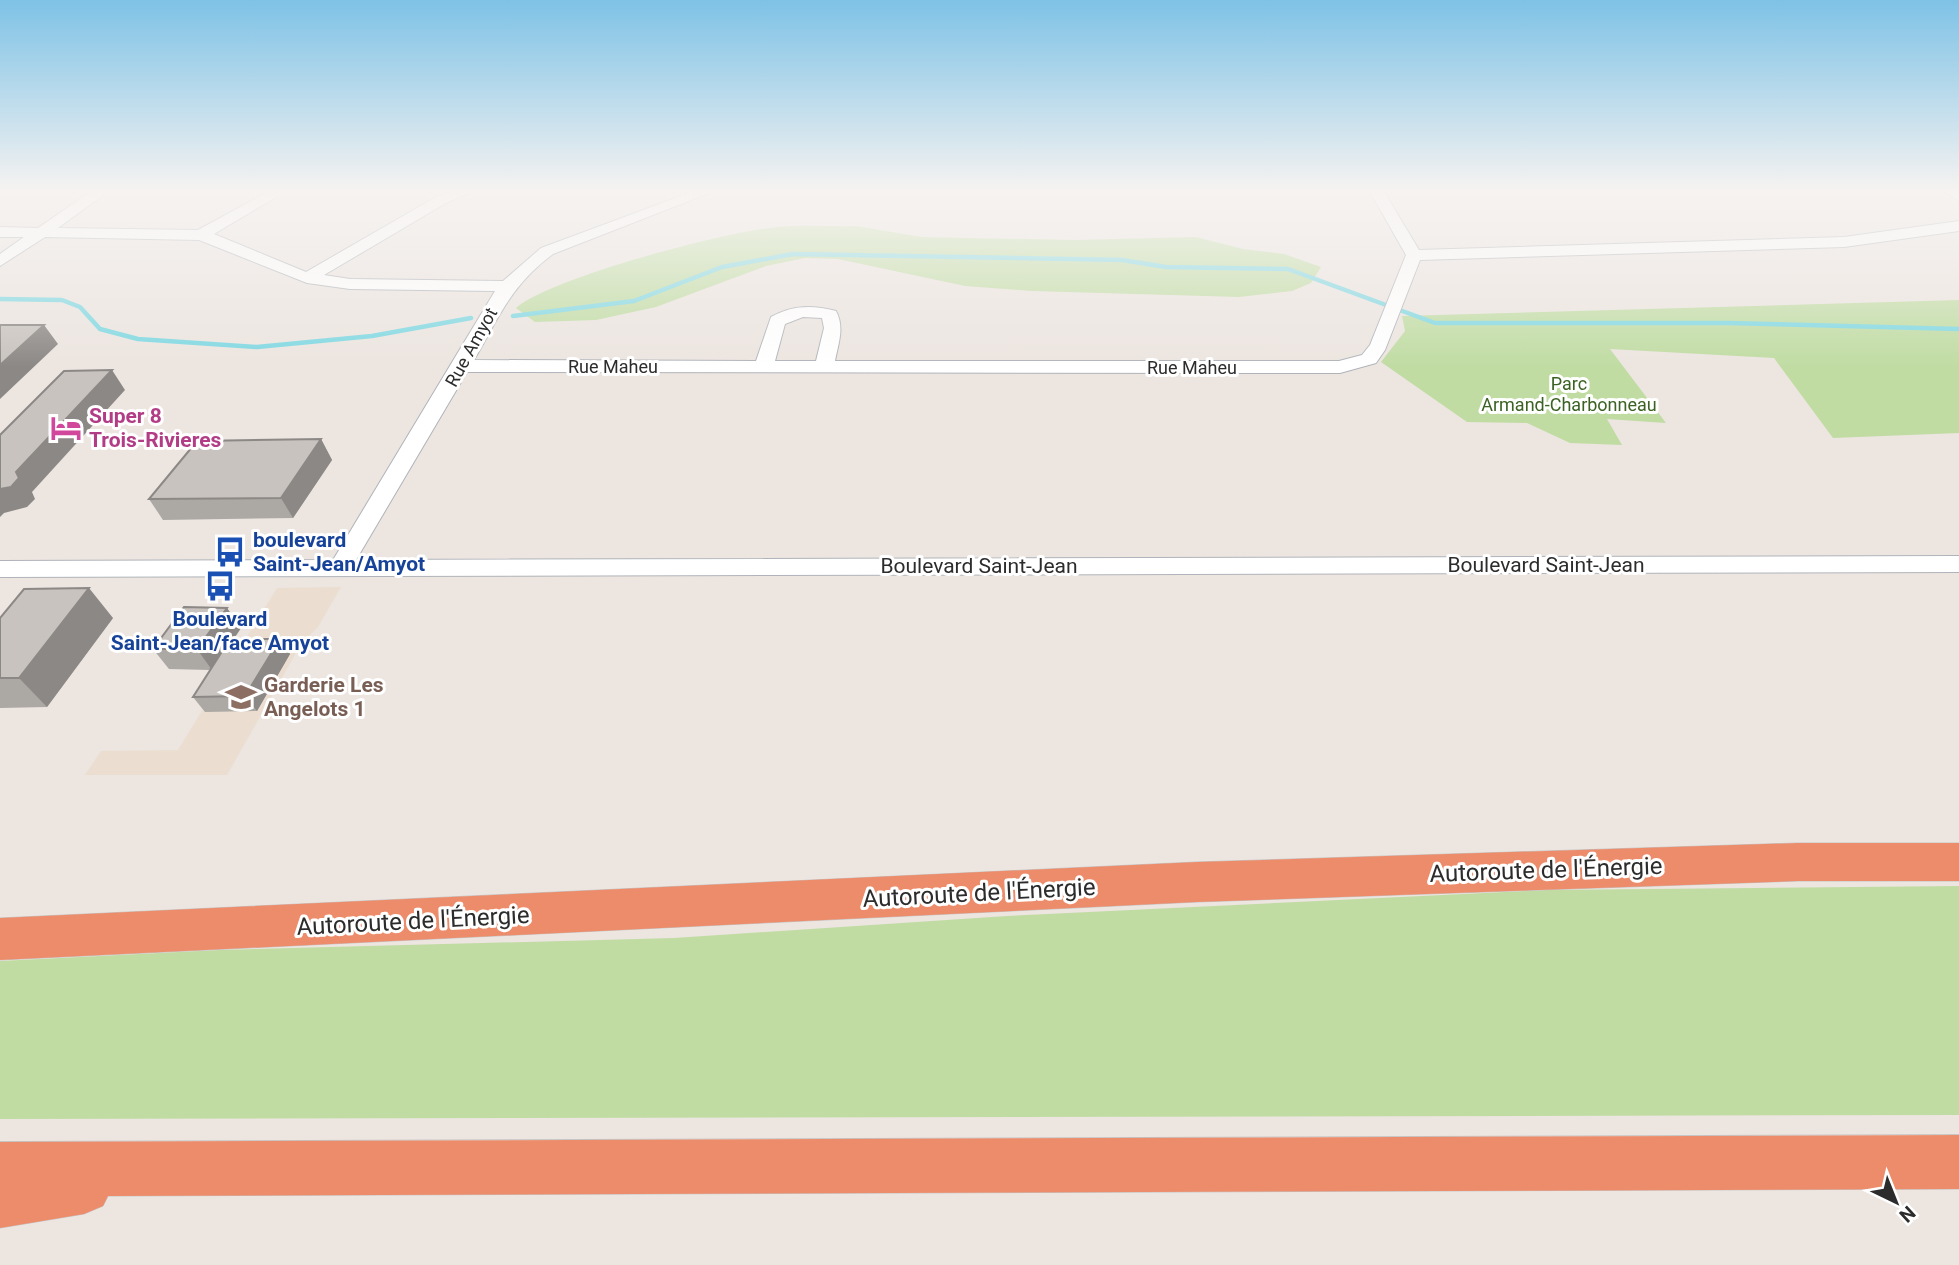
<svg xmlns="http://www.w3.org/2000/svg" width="1959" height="1265" font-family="Roboto,sans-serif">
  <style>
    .education { fill: #ebded1 }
    .green { fill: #c0dca3 }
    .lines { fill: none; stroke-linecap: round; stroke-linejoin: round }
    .stream { stroke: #7fd8e2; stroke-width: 4.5 }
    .minor-casing { stroke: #b0b4ba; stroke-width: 2 }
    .highway-casing { stroke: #c4c4c4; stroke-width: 1 }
    .minor { fill: #fff; fill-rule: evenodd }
    .highway { fill: #ed8c6a; fill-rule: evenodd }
    .wall { fill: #aca8a3 }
    .shaded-wall { fill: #8c8885 }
    .building { fill: #c8c3be; stroke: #8c8885; stroke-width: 2 }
    .labels { text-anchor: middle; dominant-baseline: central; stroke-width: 6; stroke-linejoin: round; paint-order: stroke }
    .far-street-label { font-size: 18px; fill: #2c2c2c; stroke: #fff }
    .far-park-label { font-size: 18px; fill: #3b6223; stroke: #fff }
    .hotel-label { font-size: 21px; font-weight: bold; fill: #b23c85; stroke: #fff; text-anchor: start }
    .transit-label { font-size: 21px; font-weight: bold; fill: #164399; stroke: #fff; text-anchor: start }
    .street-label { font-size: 21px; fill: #2c2c2c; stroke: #fff }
    .education-label { font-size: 21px; font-weight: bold; fill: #785e54; stroke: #fff; text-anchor: start }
    .near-street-label { font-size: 24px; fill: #2c2c2c; stroke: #fff }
  </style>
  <rect width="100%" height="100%" fill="#ece5e0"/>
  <path class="education" d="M341,587L318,627L301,644L227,775H85L101,751L178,750L277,588Z"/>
  <path class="green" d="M856,226L921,237L1076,240L1196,237L1243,249L1284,254L1321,267L1311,283L1292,291L1239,297L1032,291L965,286L838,259L805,258L766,266L656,307L596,320L535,322L516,308C550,278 721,233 770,228C798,224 828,227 856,226Z
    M1959,300V433L1833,438L1774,358L1610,349L1666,423L1607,419L1622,445L1570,443L1527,423L1467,422L1381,362L1405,331L1402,316Z
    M1959,886V1115L0,1119V961L219,950L674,938L1007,916L1547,890Z"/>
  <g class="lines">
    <path class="stream" d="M0,299L62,300L80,307L100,329L138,339L257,347L372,336L471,318
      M513,316L634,301L722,267L793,254L1122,260L1166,267L1288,269L1435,323H1728L1959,329"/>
    <g class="minor-casing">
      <path id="minor" d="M93,190H110L58,228L198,230L271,190H288L214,234L306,272L436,197L456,190H476L446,203L324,275L350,279L503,281L541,248L697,190H717L553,254C511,285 499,317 474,360L756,361L771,317C793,305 812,305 836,311C845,328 838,344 835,361H1339L1362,355L1370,345L1406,255L1369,190H1383L1419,250L1844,237L1959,221V231L1844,247L1420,260L1385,350L1376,363L1340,373L467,372L356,560L1959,556V572L0,577V561L333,560L495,291L350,289L307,283L199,240L45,237L0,266V254L24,237H0V227L38,228ZM803,317L822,318L824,328L816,361H775L785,324Z
        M1942,190H1959V201Z"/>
    </g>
    <g class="highway-casing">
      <path id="highway" d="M1798,843H1959V881H1798L1197,902L0,960V918L1197,862Z
        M1959,1135V1189L108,1196L103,1206L84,1214L0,1228V1142Z"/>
    </g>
    <use href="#minor" class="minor"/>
    <use href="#highway" class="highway"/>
  </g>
  <path class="wall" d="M321,439L332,460L293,518L163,520L149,499Z
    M227,608L241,628L234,639H280L290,654L257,711L205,712L193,697L210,670L169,669L153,649Z
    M0,618H113L47,707L0,708Z"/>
  <path class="shaded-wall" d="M44,325L58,344L0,399V365Z
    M112,370L125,390L32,492L35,499L27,507L4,513L0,517V489Z
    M321,439L332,460L293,518L281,498Z
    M89,588L113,618L47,707L19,678Z
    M227,608L241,628L212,670L197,649Z
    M280,639L290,654L257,711L245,696Z"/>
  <path class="building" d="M0,325H44L0,365Z
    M112,370L16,472L19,478L11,487L0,489V435L64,371Z
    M321,439L281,498L149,499L197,441Z
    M89,588L19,678H0V618L24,589Z
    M184,607L227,608L197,649H153Z
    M230,639H280L245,696L193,697Z"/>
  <linearGradient id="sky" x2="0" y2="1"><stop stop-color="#7ec2e6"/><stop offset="0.52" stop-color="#f6f3f1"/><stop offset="1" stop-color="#f6f3f1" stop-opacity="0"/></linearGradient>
  <rect width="1959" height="367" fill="url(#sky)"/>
  <defs>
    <g id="hotel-bare" transform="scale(2.415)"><path d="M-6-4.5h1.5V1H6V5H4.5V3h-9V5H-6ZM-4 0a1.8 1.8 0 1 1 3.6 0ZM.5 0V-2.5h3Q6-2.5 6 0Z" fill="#d1479c" stroke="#fff" stroke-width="2.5" paint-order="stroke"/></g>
    <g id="bus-bare" transform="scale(2.415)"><path d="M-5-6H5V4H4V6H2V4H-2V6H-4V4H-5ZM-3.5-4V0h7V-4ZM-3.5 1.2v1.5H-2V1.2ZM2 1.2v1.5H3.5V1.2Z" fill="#1a4fb4" stroke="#fff" stroke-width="2.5" paint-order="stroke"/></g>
    <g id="school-bare" transform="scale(2.415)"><path d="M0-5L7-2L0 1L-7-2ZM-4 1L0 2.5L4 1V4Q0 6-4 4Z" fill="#8d6e63" stroke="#fff" stroke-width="2.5" paint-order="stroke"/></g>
  </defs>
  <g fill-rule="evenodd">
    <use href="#hotel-bare" x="66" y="428"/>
    <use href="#bus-bare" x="230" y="552"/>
    <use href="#bus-bare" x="220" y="586"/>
    <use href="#school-bare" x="241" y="697"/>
  </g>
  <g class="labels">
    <g class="far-street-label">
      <text transform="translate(471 347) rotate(-61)">Rue Amyot</text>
      <text x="613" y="366">Rue Maheu</text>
      <text x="1192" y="367">Rue Maheu</text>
    </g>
    <g class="far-park-label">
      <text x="1569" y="383">Parc<tspan x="1569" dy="21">Armand-Charbonneau</tspan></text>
    </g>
    <g class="hotel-label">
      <text x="89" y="416">Super 8<tspan x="89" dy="24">Trois-Rivieres</tspan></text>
    </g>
    <g class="transit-label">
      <text x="253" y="540">boulevard<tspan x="253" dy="24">Saint-Jean/Amyot</tspan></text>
      <text x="220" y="619" text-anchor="middle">Boulevard<tspan x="220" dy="24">Saint-Jean/face Amyot</tspan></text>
    </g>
    <g class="street-label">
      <text x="1546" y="565">Boulevard Saint-Jean</text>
      <text x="979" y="566">Boulevard Saint-Jean</text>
    </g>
    <g class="education-label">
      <text x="264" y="685">Garderie Les<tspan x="264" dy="24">Angelots 1</tspan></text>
    </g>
    <g class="near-street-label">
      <text transform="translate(1546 870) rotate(-2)">Autoroute de l'Énergie</text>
      <text transform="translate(979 893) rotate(-3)">Autoroute de l'Énergie</text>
      <text transform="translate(413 921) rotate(-3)">Autoroute de l'Énergie</text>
    </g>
  </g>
  <g transform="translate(1896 1202) rotate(137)" stroke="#ffffff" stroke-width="5" paint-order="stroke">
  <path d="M0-5L12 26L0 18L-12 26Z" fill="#2c2c2c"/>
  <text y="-10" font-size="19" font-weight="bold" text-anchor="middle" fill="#2c2c2c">N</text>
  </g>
</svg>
